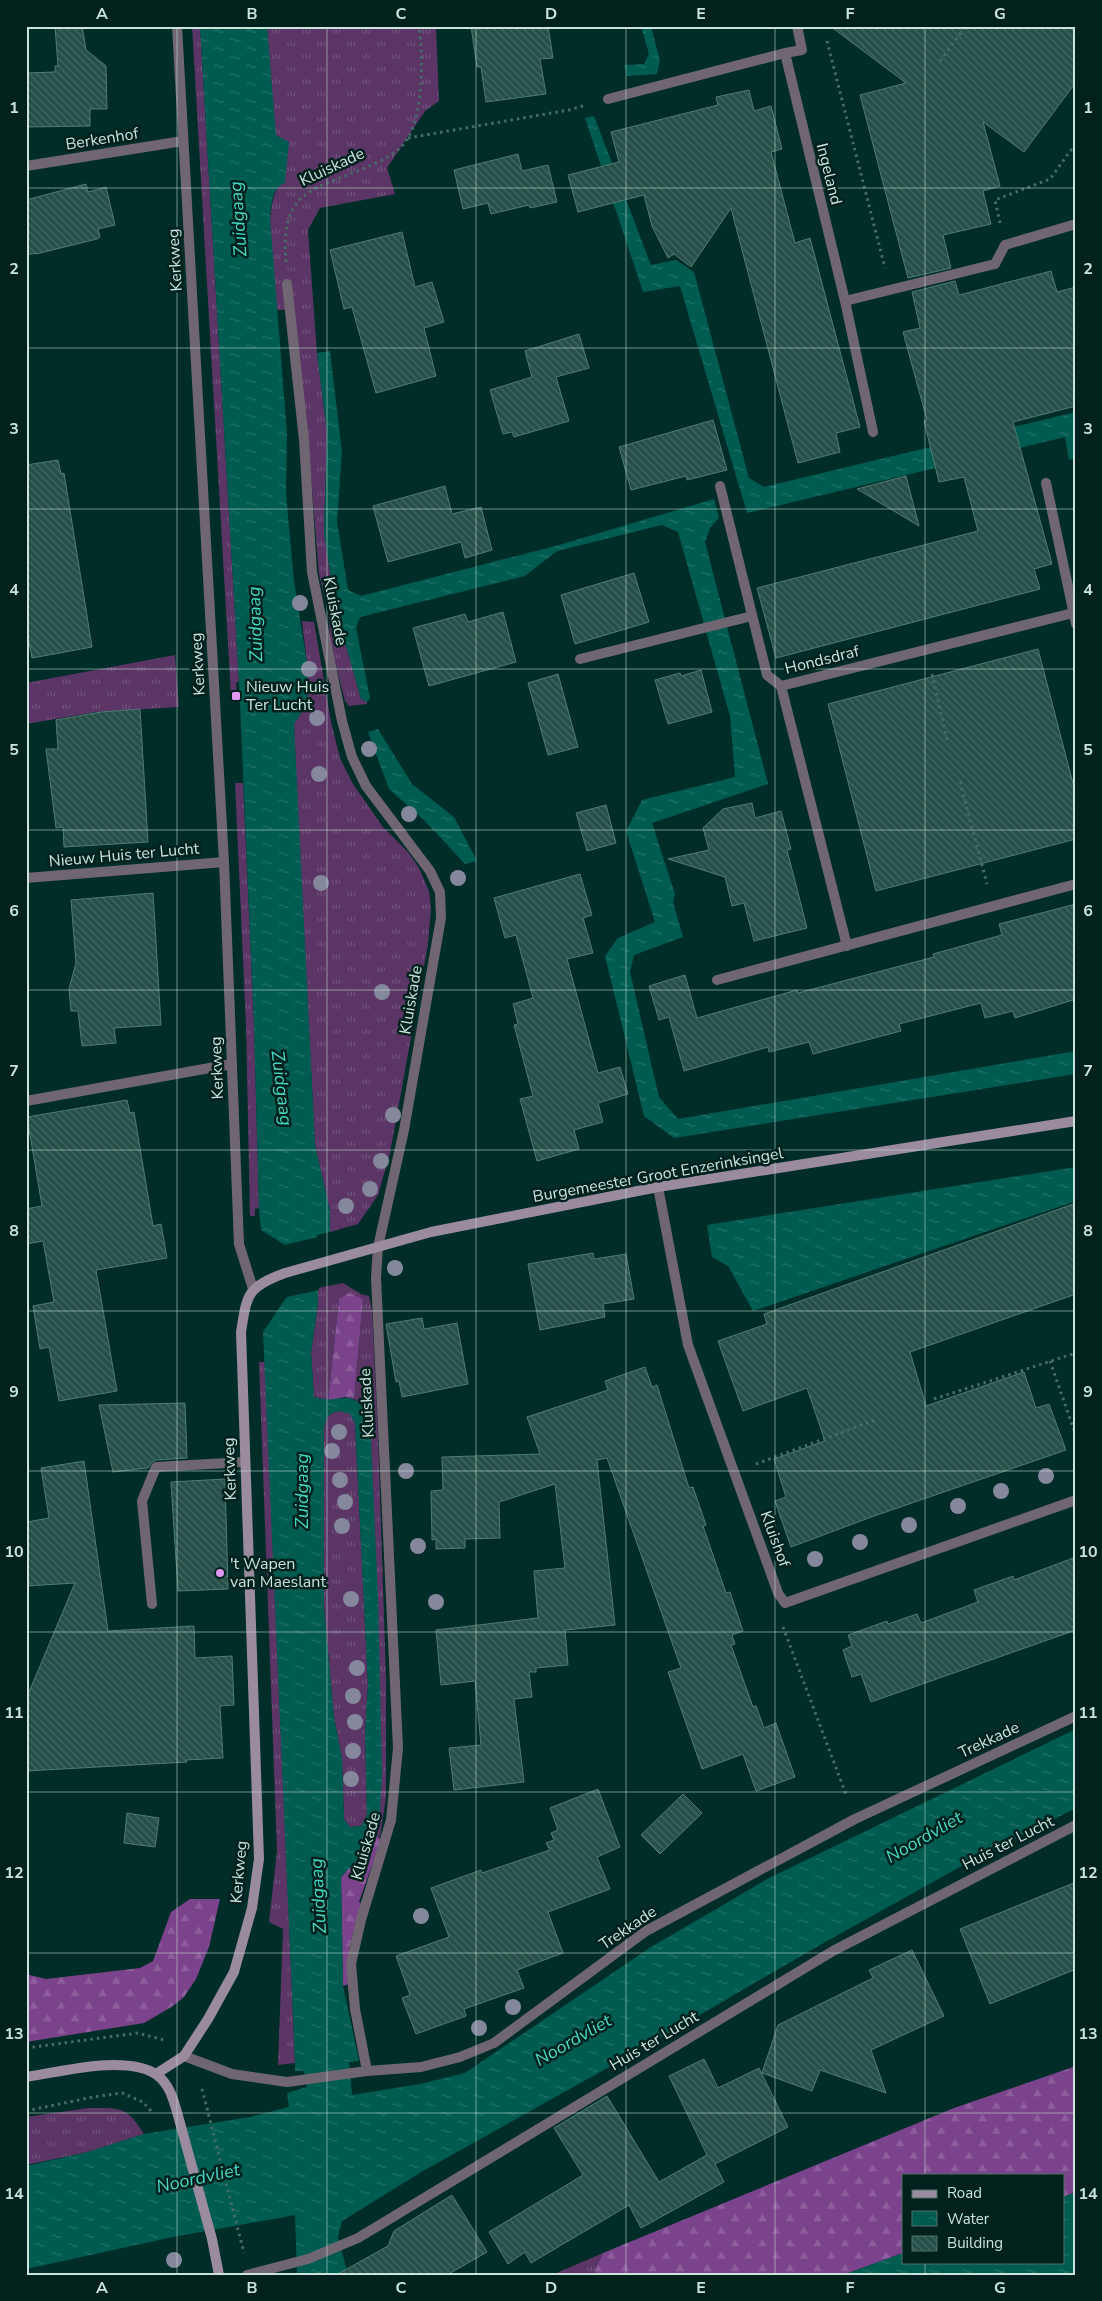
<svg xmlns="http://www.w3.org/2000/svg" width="1102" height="2301" font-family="'Nunito Sans',sans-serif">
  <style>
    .grass { fill: url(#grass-tufts) }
    .forest { fill: url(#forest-firs) }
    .water { fill: url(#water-ripples); fill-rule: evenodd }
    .pier { fill: #002d27 }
    .building { fill: url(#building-back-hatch); stroke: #517b73 }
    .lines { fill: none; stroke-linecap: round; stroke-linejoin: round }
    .path { stroke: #476c67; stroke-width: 3; stroke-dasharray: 2.5 4; stroke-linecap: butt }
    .lane { stroke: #706672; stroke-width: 10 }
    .street { stroke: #706672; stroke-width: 10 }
    .secondary { stroke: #9a8b9f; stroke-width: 10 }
    .tree { fill: #85889c }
    .grid { fill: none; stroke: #cce2dd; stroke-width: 1; stroke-opacity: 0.55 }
    .poi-dot { fill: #de98f2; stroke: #01211d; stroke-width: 2 }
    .labels { text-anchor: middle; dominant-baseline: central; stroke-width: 5; stroke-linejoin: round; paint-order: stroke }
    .street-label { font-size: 16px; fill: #cce2dd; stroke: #01211d }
    .poi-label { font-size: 16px; fill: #cce2dd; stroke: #01211d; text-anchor: start }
    .water-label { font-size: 18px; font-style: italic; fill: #47d8c4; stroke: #01211d }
    .neatline { fill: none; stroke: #cce2dd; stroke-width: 2 }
    .grid-label { font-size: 16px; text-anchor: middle; font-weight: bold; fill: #cce2dd }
  </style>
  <defs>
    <pattern id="grass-tufts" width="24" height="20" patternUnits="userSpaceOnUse" patternTransform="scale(1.25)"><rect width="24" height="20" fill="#5b3566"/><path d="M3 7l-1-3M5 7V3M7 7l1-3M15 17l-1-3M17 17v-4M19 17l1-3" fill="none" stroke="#71527b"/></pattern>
    <pattern id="forest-firs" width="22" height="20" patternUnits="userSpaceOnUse" patternTransform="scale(1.25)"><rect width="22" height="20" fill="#7b438b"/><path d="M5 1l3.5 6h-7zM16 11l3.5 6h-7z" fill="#8d5e9b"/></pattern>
    <pattern id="water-ripples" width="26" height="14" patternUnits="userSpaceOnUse" patternTransform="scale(1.25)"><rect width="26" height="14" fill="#005b51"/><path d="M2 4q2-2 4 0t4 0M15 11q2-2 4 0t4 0" fill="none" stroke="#24726a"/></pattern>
    <pattern id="building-back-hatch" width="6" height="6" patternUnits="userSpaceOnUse" patternTransform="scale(1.25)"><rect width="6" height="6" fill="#254f48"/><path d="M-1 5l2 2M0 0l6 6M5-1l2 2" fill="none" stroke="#436862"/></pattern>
  </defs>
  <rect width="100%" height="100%" fill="#002d27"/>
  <path class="grass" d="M192,26H200L239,681L236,683L237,696H231Z
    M267,26H436L439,101L425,111L387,168L395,194L320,208L308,230L317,353L327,432L324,533L336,610L361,699L367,702V704L349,706L345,701L330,642L329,615L319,574L308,440L293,310H276C274,278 262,211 279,185Z
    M302,621L314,622L331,722L340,758L353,784L383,827L408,852L419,868L429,891L431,909L428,944L390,1153L378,1195L358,1224L330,1232V1211L315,1145L298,818L294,724L308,702L307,663Z
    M175,655L179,707L96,712L26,724V683Z
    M235,783H243L254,1025L259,1208L255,1209V1216H250L246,1026Z
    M343,1283L361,1294L369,1296L372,1310L378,1434L386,1678V1797L380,1837L375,1833L380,1814L363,1406L354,1399L363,1299H339L328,1401L314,1397L311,1353L318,1303V1288Z
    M259,1362H265L295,2063L278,2065L283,1929L269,1922L277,1851Z
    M340,1411L350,1414L355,1423L368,1685L365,1732L367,1815L361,1826L350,1827L344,1819L342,1759L334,1717L324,1608V1429C326,1417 328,1413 340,1411Z
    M89,2108C120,2108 127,2106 144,2134L88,2152L26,2165V2117Z
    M603,2253L593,2275H552Z"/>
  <path class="forest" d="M349,1293L363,1299L354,1399L345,1397L328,1401L339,1299Z
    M375,1833L381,1840L359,1902L361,1903L349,1949V1984L343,1986L341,1877L368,1848Z
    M190,1899H220L209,1947L196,1979L184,1997L173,2006L144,2023L26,2042V1974L46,1979L140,1968L153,1961L171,1912Z
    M1076,2066V2192L1063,2197V2175H903V2253L843,2275H593L603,2253L954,2108Z"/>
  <path class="water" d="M200,26H267L276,135L289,142L285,183C271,188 272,204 270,217L287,434L286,494L294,581L307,663L308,702L294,724L315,1145L330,1211V1232L317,1235L318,1303L311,1353L314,1397C343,1406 350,1384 370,1418L378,1597L382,1773L380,1814L368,1848L341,1877L343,1986L359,2061L349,2062L352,2095L420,2084L465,2073L651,1947L769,1878L1076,1729V1808L958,1868L820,1945L636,2052L423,2171L342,2221L338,2237L348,2275H297L295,2215L173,2237L26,2269V2166L88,2152L144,2134L250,2117L289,2107L287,2093L307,2087L304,2071H295V2063L263,1332L288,1295L285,1245L261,1230L259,1208L254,1025L239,681ZM340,1411L350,1414L355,1423L368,1685L365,1732L367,1815L361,1826L350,1827L344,1819L342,1759L334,1717L324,1608V1429C326,1417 328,1413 340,1411Z
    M641,26H651L660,61L657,74L627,76L624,65L644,64L649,54Z
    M594,116L651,265L676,260L694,272L749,478L764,487L1076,412V458L1069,460L1065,437L747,513L680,286L643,292L585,118Z
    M330,351L342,452L337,522L348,590L361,596L559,545L714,499L719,518L710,528L705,542L768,784L652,823L675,894L673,902L683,937L634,955L630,972L659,1097L678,1119L1076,1051V1074L674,1138L644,1116L605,956L618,938L655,922L626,831L642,800L735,777L730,716L678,532L662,525L557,551L525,576L360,617L356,628L370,698L367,702L361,699L336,610L324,533L327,432L317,353Z
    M378,729L412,784L454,817L477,861L465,864L425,821L389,789L368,732Z
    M1076,1167V1201L753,1311L728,1266L712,1257L707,1225Z
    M1076,2192V2272L1069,2275H843L903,2253V2262H1063V2197Z"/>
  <path class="pier" d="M318,1237L319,1290L283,1298L285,1295L284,1245Z"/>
  <path class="building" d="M55,26H82L86,50L106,66L107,109H90V126L26,127V73L55,72V66H58Z
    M471,26H548L553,58L540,59L546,94L486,102L481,67H477Z
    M830,26H1076V82L1024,152L983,122L1000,186L983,191L991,224L943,235L951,268L908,278L860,95L906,83Z
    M749,90L754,111L771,106L782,149L771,152L795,243L810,238L860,427L836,433L840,452L798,463L731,208L691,267L674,254L668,258L652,226L644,195L578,212L568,175L619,162L611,132L718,105L716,97Z
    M518,154L522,171L548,165L557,202L530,208L529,205L491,214L488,203L463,209L454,170Z
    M86,184L88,192L106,187L115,225L98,229L100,237L97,239L36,254V253L26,255V200Z
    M402,232L415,287L432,282L444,322L424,328L436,376L376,393L352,307L344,309L330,250Z
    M1051,271L1057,292L1076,287V406L1013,422L1052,564L1034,569L1040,589L776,658L757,588L978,531L964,477L939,482L924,421L927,420L903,332L920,328L912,292L955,281L959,295Z
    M579,334L589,368L556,377L569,421L514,437L512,432L503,434L490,390L532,377L525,351Z
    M713,420L727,470L687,480L686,476L631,490L619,447Z
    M58,460L61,474L64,473L92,647L32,658L26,626V465Z
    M906,476L919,526L857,489Z
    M445,486L452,514L481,507L492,550L465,558L461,542L388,562L373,506Z
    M634,573L649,622L575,644L561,595Z
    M503,612L516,662L429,686L413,628L465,614L468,622Z
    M1038,649L1076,795V839L876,891L828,704Z
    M701,670L712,712L668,724L655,680L680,673L681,676Z
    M558,674L578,747L548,755L528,683Z
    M140,709L148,842L64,847L63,827L56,828L46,749H58L56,720L101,712Z
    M752,803L755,818L781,811L791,849L787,850L807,928L754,941L744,903L732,906L725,877L668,859L709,850L703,828L723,809Z
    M606,805L616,843L587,851L576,813Z
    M580,874L592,915L583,918L593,953L567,959L598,1073L620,1067L628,1094L598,1103L603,1122L574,1130L579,1149L537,1161L520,1099L533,1096L514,1025L518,1024L513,1004L533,998L516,935L505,938L494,898Z
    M153,893L161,1025L114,1028L116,1043L82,1046L78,1011H71L69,989L76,963L71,900Z
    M1076,904V999L1015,1018L1013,1011L985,1018L981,1003L899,1024L901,1031L813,1054L809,1042L769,1052L768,1047L684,1071L669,1017L659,1020L649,986L685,975L697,1018L797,990L798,993L934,957L933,954L1002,935L999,924Z
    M127,1100L130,1113L134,1112L153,1226L161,1224L167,1258L96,1270L117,1391L59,1401L49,1347L40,1349L33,1306L54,1302L43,1241L26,1244V1209L42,1206L27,1117Z
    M1076,1203V1294L910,1352L926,1406L1024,1372L1036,1408L1049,1404L1066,1450L874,1516L791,1547L775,1501L786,1497L774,1459L825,1441L807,1388L743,1411L718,1341L767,1324L764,1314Z
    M593,1253L594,1259L626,1254L634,1299L603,1304L605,1317L540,1330L528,1264Z
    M422,1318L424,1329L457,1323L468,1384L402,1397L399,1381L396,1382L386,1324Z
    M645,1367L652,1387L657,1385L689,1488L693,1487L706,1525L703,1526L726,1593L730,1592L743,1631L732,1635L735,1644L731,1645L753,1707L756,1706L764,1728L776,1723L795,1777L756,1791L743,1754L702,1769L668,1672L681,1668L607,1458L597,1460L615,1625L565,1630L568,1665L536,1668V1672H529L532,1697L514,1699L524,1782L454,1790L449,1748L481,1745L475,1681L441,1685L436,1630L538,1618L534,1571L565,1568L555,1484L499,1502L500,1538L465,1539V1548L436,1549V1539L432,1540L431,1491L443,1490L442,1457L540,1454L527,1417L608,1390L605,1381Z
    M185,1403L187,1458L156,1460L152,1462L148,1468L113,1472L99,1405Z
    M84,1461L108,1631L194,1626L195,1658L232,1656L234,1705L220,1706L223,1758L186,1760L187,1762L26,1771V1699L75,1583L26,1586L27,1522L49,1518L41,1468Z
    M225,1479L228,1589L178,1591L171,1482Z
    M1076,1557V1630L871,1702L861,1674L852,1677L843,1650L852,1646L848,1635L887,1621L888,1624L917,1614L921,1623L978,1602L974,1590L1013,1576L1014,1580Z
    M598,1789L620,1847L597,1857L610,1889L548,1912L563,1953L517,1970L524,1988L464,2009L466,2016L416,2034L402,1998L410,1995L396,1956L449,1937L431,1888L481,1870L482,1873L550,1850L546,1843L554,1840L551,1833L558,1830L550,1808Z
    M683,1794L702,1813L660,1854L641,1835Z
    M127,1813L159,1818L155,1847L124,1843Z
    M1076,1882V1969L990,2004L960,1929Z
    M912,1950L944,2016L871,2050L886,2093L820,2070L812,2091L762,2073L778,2025L873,1978L869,1970Z
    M704,2059L718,2088L759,2068L788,2127L715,2164L724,2182L641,2228L629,2205L531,2263L525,2252L508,2264L489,2232L583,2175L554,2128L607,2096L659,2182L707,2155L669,2076Z
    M452,2195L487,2252L447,2275H336L388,2246L394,2231Z"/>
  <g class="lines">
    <path class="path" d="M827,41L885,268
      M940,61L966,26
      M408,138L569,110L586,105
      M1000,223L995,200L1050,179L1076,143
      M286,262C280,190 311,191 367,167C378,162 390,157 400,148C425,125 423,58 419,26
      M932,674L948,744
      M960,782L987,884
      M1050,1361L1076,1436
      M934,1399L1076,1353
      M756,1464L875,1420
      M783,1627L847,1797
      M26,2048L138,2033L164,2040
      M202,2089L244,2253
      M26,2111L93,2097L122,2093L143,2102L151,2111"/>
    <path class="lane" d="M720,486L767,675L781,686
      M580,659L752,616
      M26,1101L232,1064
      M152,1604L142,1501L156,1467L245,1462
      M184,2056L232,2074L287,2082L367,2071L421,2067L460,2057L494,2043L646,1931L855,1819L1076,1716
      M367,2071L355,2009L351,1964L361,1920L391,1820"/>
    <path class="street" d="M177,26L224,862L239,1244L253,1289
      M785,53L845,301L873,432
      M608,99L785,53L802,50L797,26
      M26,166L183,141
      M287,284L304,440L312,572L342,721L352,757L366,786L430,871L440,892L441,918L404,1130L378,1247L376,1278L398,1748L391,1820
      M845,301L995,264L1005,245L1076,224
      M1046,483L1076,624
      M26,878L224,862
      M847,946L781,686L1073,613
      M717,980L1076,884
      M658,1187L688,1345L778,1593L785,1603L1076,1500
      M247,2275L308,2259L358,2238L833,1951L1076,1825"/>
    <path class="secondary" d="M156,2074L184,2056L208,2019L234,1972L252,1908L259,1859L241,1332C247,1294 247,1287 285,1273L431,1232L658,1187L1076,1121
      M26,2077C60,2072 127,2054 157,2075C169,2084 173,2098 177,2112L212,2239L219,2275"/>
  </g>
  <g class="tree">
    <circle cx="300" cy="603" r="8"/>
    <circle cx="309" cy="669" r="8"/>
    <circle cx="317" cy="718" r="8"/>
    <circle cx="369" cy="749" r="8"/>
    <circle cx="319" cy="774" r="8"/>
    <circle cx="409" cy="814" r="8"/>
    <circle cx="458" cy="878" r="8"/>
    <circle cx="321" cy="883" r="8"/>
    <circle cx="382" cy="992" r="8"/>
    <circle cx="393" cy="1115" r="8"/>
    <circle cx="381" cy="1161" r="8"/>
    <circle cx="370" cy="1189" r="8"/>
    <circle cx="346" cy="1206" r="8"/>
    <circle cx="395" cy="1268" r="8"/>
    <circle cx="339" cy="1432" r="8"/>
    <circle cx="332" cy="1451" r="8"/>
    <circle cx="406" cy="1471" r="8"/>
    <circle cx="1046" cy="1476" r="8"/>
    <circle cx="340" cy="1480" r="8"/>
    <circle cx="1001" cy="1491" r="8"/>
    <circle cx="345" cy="1502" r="8"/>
    <circle cx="958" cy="1506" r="8"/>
    <circle cx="909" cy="1525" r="8"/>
    <circle cx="342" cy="1526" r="8"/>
    <circle cx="860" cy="1542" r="8"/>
    <circle cx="418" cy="1546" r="8"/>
    <circle cx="815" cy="1559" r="8"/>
    <circle cx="351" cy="1599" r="8"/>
    <circle cx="436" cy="1602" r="8"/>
    <circle cx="357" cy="1668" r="8"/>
    <circle cx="353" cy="1696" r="8"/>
    <circle cx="355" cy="1722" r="8"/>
    <circle cx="353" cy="1751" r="8"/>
    <circle cx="351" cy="1779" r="8"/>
    <circle cx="421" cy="1916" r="8"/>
    <circle cx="513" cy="2007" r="8"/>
    <circle cx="479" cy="2028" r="8"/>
    <circle cx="174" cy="2260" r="8"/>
  </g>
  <path class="grid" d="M177,26V2275M327,26V2275M476,26V2275M626,26V2275M775,26V2275M925,26V2175M26,188H1076M26,348H1076M26,509H1076M26,669H1076M26,830H1076M26,990H1076M26,1150H1076M26,1311H1076M26,1471H1076M26,1632H1076M26,1792H1076M26,1953H1076M26,2113H1076M925,2262V2275"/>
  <g class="poi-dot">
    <rect x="231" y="691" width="10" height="10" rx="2.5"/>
    <circle cx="220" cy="1573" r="5"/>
  </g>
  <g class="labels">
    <g class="street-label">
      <text transform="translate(102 139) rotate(-9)">Berkenhof</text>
      <text transform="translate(332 167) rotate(-25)">Kluiskade</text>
      <text transform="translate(829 174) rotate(76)">Ingeland</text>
      <text transform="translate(175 260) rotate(-93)">Kerkweg</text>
      <text transform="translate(335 611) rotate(79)">Kluiskade</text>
      <text transform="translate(822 660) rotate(-14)">Hondsdraf</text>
      <text transform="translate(198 664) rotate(-93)">Kerkweg</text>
      <text transform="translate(124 855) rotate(-5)">Nieuw Huis ter Lucht</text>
      <text transform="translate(411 1000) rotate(-80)">Kluiskade</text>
      <text transform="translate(217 1068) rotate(-92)">Kerkweg</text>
      <text transform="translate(658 1175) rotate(-10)">Burgemeester Groot Enzerinksingel</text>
      <text transform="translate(367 1403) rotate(-93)">Kluiskade</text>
      <text transform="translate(230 1469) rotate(-92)">Kerkweg</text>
      <text transform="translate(775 1539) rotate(70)">Kluishof</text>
      <text transform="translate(989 1740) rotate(-25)">Trekkade</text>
      <text transform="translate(1008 1843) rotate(-27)">Huis ter Lucht</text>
      <text transform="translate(366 1846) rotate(-74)">Kluiskade</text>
      <text transform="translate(239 1872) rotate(-85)">Kerkweg</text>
      <text transform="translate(628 1928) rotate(-34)">Trekkade</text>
      <text transform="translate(654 2041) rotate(-31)">Huis ter Lucht</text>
    </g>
    <g class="poi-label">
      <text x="246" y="687">Nieuw Huis<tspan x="246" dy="18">Ter Lucht</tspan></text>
      <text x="230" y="1564">'t Wapen<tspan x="230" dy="18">van Maeslant</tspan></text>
    </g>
    <g class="water-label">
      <text transform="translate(238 219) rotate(-94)">Zuidgaag</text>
      <text transform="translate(255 624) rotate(-92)">Zuidgaag</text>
      <text transform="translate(282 1088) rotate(83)">Zuidgaag</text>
      <text transform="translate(302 1491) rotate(-90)">Zuidgaag</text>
      <text transform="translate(924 1837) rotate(-30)">Noordvliet</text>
      <text transform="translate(318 1896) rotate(-93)">Zuidgaag</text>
      <text transform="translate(573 2040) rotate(-30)">Noordvliet</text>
      <text transform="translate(198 2178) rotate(-12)">Noordvliet</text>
    </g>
  </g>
  <rect width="1102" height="2301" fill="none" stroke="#01211d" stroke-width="55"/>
  <rect x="902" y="2174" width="162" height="90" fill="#01211d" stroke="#526e6a"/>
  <rect x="912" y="2190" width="25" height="8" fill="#9a8b9f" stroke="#526e6a"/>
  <text x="947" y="2198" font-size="15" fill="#cce2dd">Road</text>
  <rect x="912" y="2211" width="25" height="15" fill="url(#water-ripples)" stroke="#526e6a"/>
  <text x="947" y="2224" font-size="15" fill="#cce2dd">Water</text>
  <rect x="912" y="2236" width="25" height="15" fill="url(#building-back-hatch)" stroke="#526e6a"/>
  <text x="947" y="2248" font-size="15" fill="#cce2dd">Building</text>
  <rect x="28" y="28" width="1046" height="2246" class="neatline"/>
  <g class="grid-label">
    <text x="102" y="19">A</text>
    <text x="252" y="19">B</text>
    <text x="401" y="19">C</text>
    <text x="551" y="19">D</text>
    <text x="701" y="19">E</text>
    <text x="850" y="19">F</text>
    <text x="1000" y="19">G</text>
    <text x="14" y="113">1</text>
    <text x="1088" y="113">1</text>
    <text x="14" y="274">2</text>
    <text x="1088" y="274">2</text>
    <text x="14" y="434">3</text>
    <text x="1088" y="434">3</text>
    <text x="14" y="595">4</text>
    <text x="1088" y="595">4</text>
    <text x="14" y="755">5</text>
    <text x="1088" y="755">5</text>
    <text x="14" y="916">6</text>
    <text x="1088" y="916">6</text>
    <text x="14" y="1076">7</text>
    <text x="1088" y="1076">7</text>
    <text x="14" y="1236">8</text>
    <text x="1088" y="1236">8</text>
    <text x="14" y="1397">9</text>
    <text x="1088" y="1397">9</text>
    <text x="14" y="1557">10</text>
    <text x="1088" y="1557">10</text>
    <text x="14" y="1718">11</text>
    <text x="1088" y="1718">11</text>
    <text x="14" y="1878">12</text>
    <text x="1088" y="1878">12</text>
    <text x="14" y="2039">13</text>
    <text x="1088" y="2039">13</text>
    <text x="14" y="2199">14</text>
    <text x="1088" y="2199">14</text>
    <text x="102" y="2293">A</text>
    <text x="252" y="2293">B</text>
    <text x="401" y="2293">C</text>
    <text x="551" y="2293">D</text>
    <text x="701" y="2293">E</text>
    <text x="850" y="2293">F</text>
    <text x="1000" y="2293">G</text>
  </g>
</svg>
